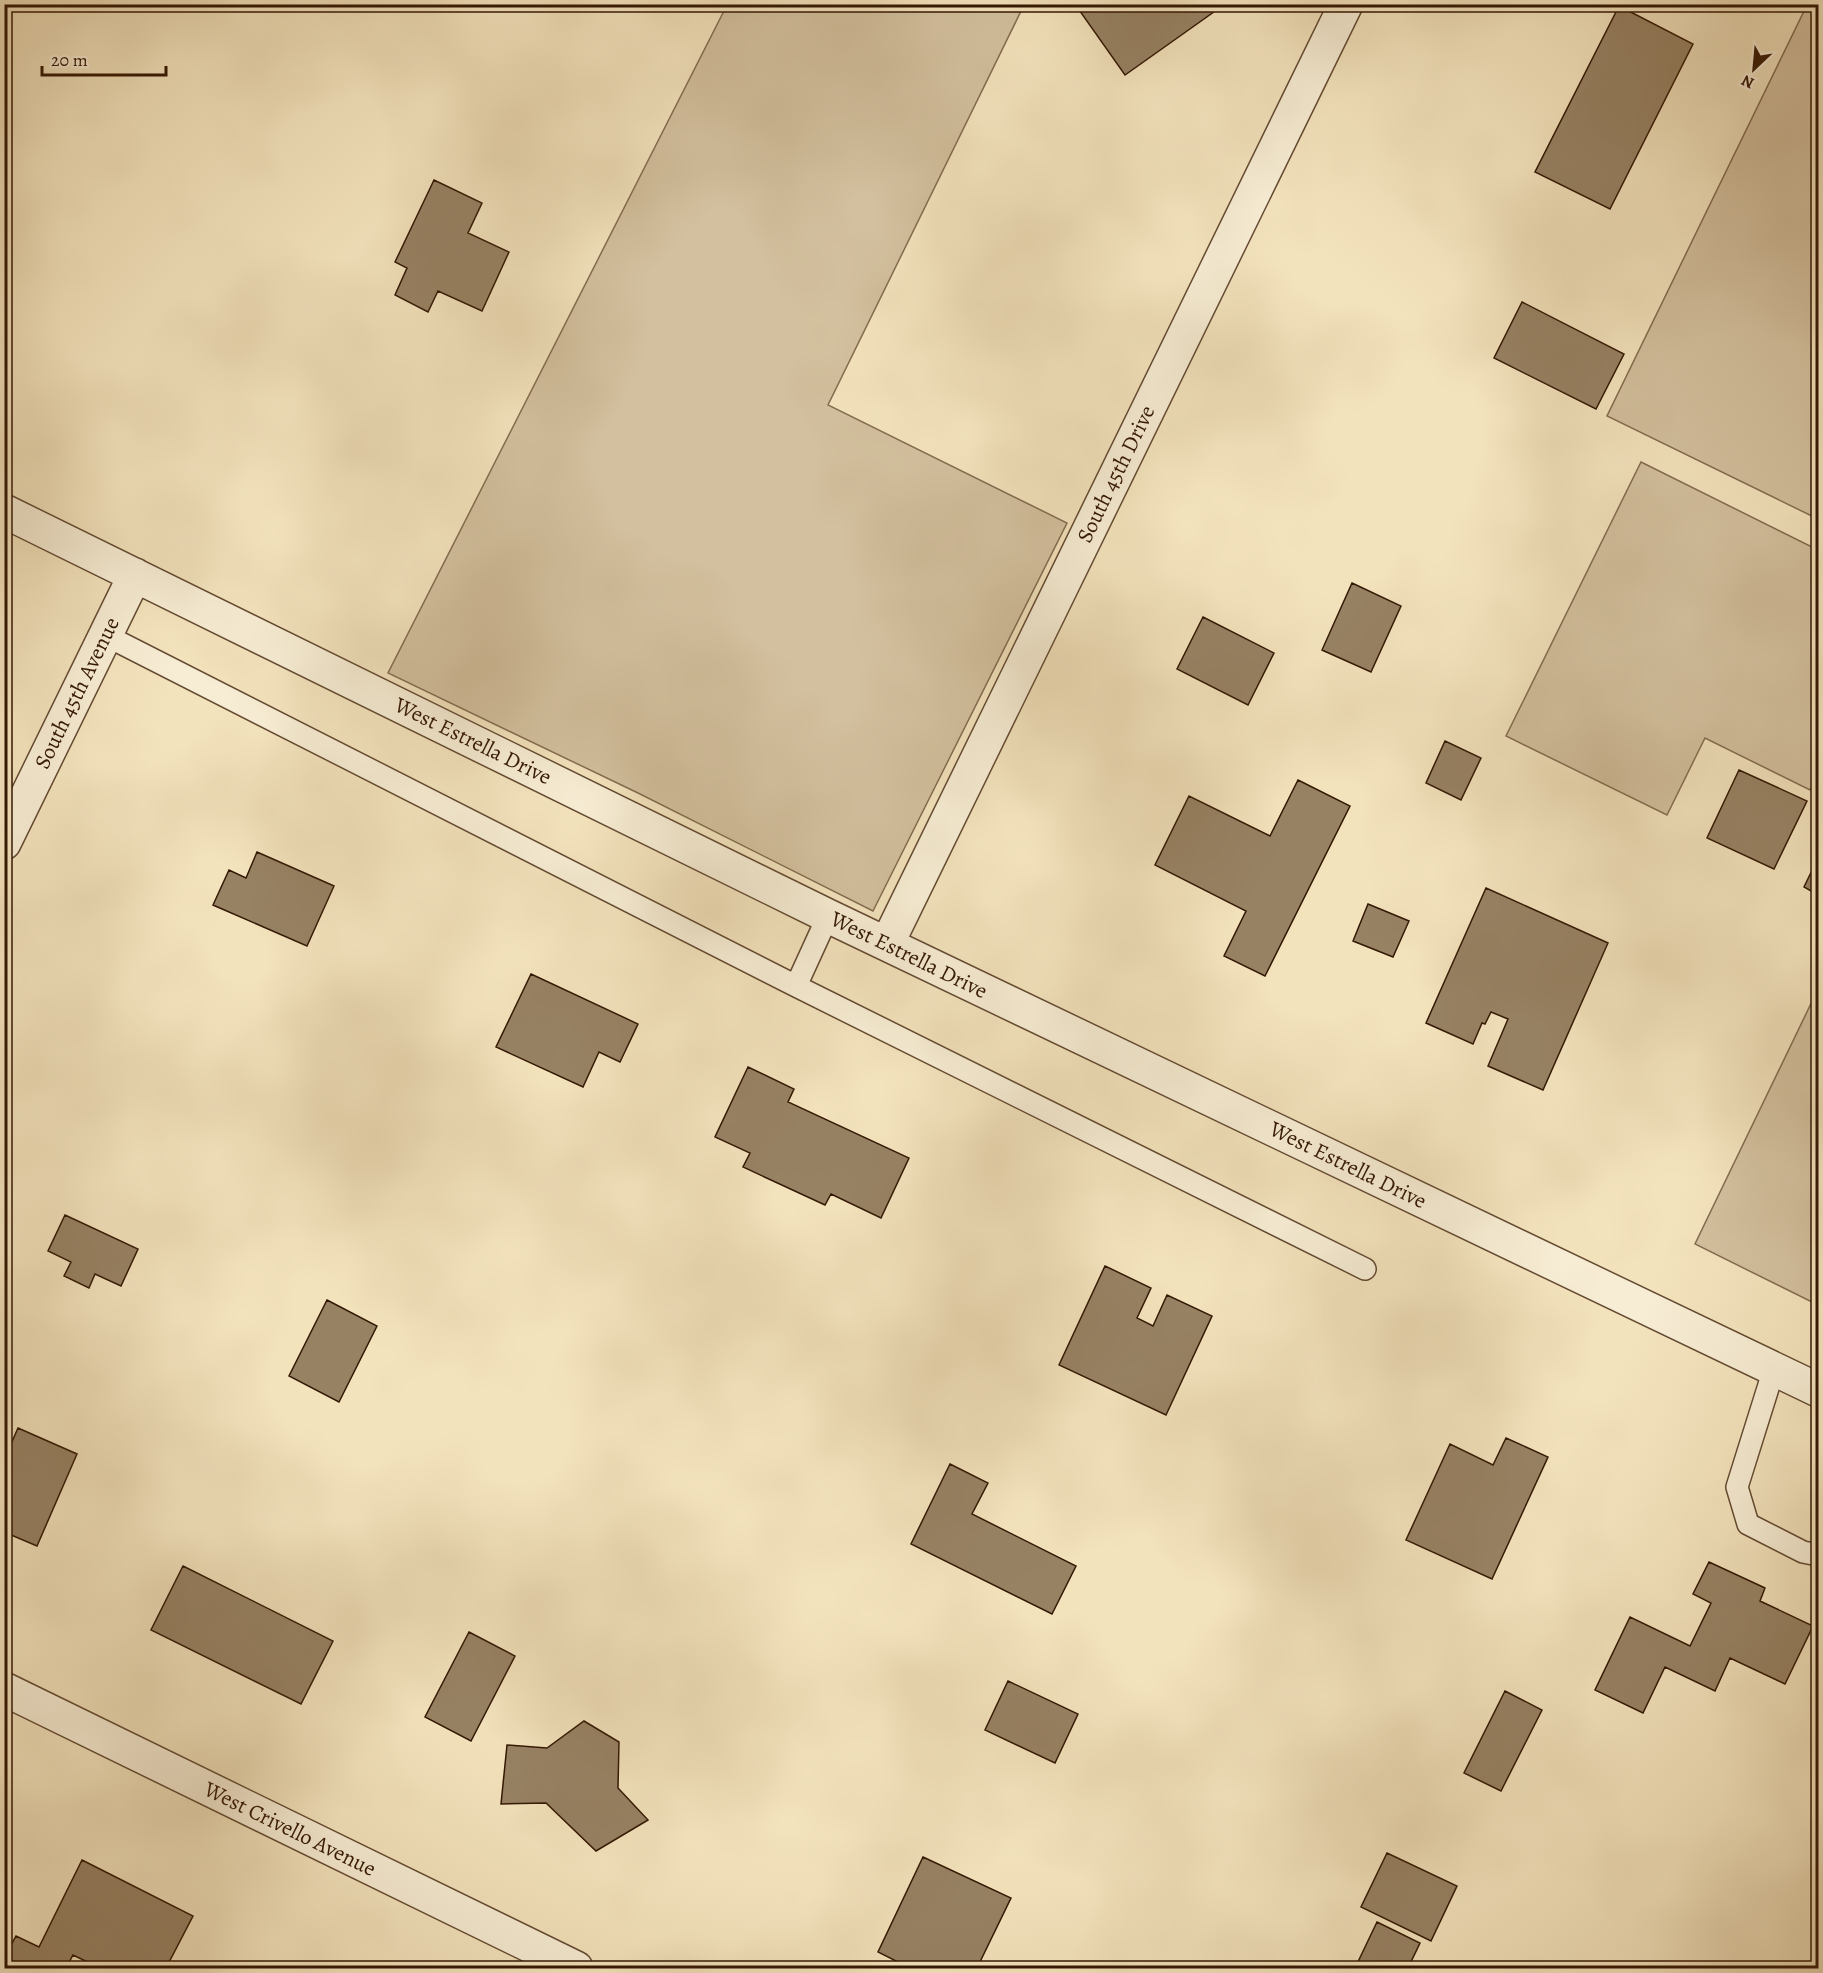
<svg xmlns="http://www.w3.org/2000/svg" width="1823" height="1973" font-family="Alegreya,serif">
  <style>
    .green { fill: #d3c09e; stroke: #846c51; stroke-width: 1.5 }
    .building { fill: #978264; stroke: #341804; stroke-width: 1.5 }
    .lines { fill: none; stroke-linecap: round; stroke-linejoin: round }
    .service-casing { stroke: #644b32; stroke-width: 24 }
    .minor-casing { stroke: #644b32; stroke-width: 36 }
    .service { stroke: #f7edd4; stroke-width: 21 }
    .minor { stroke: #f7edd4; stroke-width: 33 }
    .labels { text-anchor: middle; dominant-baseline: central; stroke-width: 6; stroke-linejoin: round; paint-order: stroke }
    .street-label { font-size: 22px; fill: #341804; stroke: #f7edd4 }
  </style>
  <rect width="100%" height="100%" fill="#f3e3bd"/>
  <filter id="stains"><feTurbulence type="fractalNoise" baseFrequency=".00333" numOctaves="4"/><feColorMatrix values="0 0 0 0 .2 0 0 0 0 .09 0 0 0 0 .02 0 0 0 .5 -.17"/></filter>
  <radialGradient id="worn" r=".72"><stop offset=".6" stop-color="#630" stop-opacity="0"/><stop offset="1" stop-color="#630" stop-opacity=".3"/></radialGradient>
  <path class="green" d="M727,5H1024L828,405L1067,523L873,911L638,793L388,673Z
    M1802,5H1818V519L1607,416L1806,7Z
    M1641,462L1818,550V773L1810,790L1705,738L1667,815L1506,736Z
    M1818,989V1305L1695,1244Z"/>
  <path class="building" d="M1081,4H1225L1125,75L1077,7Z
    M1619,6L1693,44L1610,209L1535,172Z
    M434,180L482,203L468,233L509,252L482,311L438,291L428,312L395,295L407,268L395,262Z
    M1522,302L1624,354L1596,409L1494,358Z
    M1352,583L1401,606L1371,672L1322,650Z
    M1203,617L1274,653L1248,705L1177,669Z
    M1445,741L1481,758L1461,800L1426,783Z
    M1739,770L1807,801L1774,869L1707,838Z
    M1298,780L1350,806L1265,976L1224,956L1246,911L1155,865L1189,796L1270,836Z
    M257,852L334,886L307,946L213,905L229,870L246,878Z
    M1818,858V895L1804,887Z
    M1486,888L1608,943L1543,1090L1488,1066L1508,1019L1491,1012L1485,1024L1482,1023L1473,1044L1426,1023Z
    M1368,904L1409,921L1393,957L1353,941Z
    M531,974L638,1024L620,1062L599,1052L583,1087L496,1047Z
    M748,1067L794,1089L788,1102L909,1158L881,1218L831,1194L825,1205L743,1167L750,1153L715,1137Z
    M65,1215L138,1249L121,1286L95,1274L89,1288L64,1276L71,1262L48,1251Z
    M1105,1266L1151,1288L1137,1318L1153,1326L1167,1295L1212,1316L1166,1415L1059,1365Z
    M327,1300L377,1326L339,1402L289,1376Z
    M18,1428L77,1454L37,1546L4,1532V1452L7,1453Z
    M1506,1438L1548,1457L1492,1579L1406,1540L1450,1444L1493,1465Z
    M950,1464L988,1483L972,1514L1076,1566L1052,1614L911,1544Z
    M1709,1562L1765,1588L1760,1601L1813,1626L1785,1684L1730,1658L1715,1691L1665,1667L1643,1713L1595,1690L1630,1617L1690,1646L1711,1603L1693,1594Z
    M183,1566L333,1641L301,1704L151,1630Z
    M469,1632L515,1656L471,1741L425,1717Z
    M1008,1681L1078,1714L1055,1763L985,1730Z
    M1505,1691L1542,1710L1501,1791L1464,1773Z
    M584,1721L619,1742L618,1788L648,1820L596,1851L546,1803L501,1804L507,1745L547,1748Z
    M1387,1853L1457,1886L1431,1941L1361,1907Z
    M923,1857L1011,1898L977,1968H905L906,1966L878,1952Z
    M82,1860L193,1916L166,1968H100L73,1955L66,1968H4V1958L16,1936L39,1947Z
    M1377,1922L1420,1943L1408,1968H1355Z"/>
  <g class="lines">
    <g class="service-casing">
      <path id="service" d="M105,635L796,986L1365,1269
        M796,986L828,916
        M1774,1369L1737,1487L1748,1524L1803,1552L1818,1555"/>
    </g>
    <g class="minor-casing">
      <path id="minor" d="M4,511L828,916L1818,1390
        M4,843L135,575
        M887,944L1346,4
        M4,1689L576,1968"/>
    </g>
    <use href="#service" class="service"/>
    <use href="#minor" class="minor"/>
  </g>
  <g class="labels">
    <g class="street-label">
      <text transform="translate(1116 474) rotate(-64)">South 45th Drive</text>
      <text transform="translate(77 693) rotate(-64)">South 45th Avenue</text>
      <text transform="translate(473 741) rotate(26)">West Estrella Drive</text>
      <text transform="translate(909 955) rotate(26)">West Estrella Drive</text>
      <text transform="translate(1348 1165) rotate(26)">West Estrella Drive</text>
      <text transform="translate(290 1829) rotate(26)">West Crivello Avenue</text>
    </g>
  </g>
  <rect width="1823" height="1973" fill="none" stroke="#f3e3bd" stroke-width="24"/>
  <rect x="6" y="6" width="1811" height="1961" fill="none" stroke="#341804" stroke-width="3"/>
  <rect x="12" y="12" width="1799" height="1949" fill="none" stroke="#341804" stroke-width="1.5"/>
  <g transform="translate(1754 69) rotate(206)" stroke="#f7edd4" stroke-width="4.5" paint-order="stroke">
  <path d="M0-4.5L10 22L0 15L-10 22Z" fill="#341804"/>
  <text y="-9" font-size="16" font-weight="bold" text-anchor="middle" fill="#341804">N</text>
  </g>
  <path d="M42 66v9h124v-9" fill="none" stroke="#341804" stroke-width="3"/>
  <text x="51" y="66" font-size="18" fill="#341804" stroke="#f7edd4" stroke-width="4.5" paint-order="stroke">20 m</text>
  <rect width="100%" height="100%" filter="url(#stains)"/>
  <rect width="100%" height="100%" fill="url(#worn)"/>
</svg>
